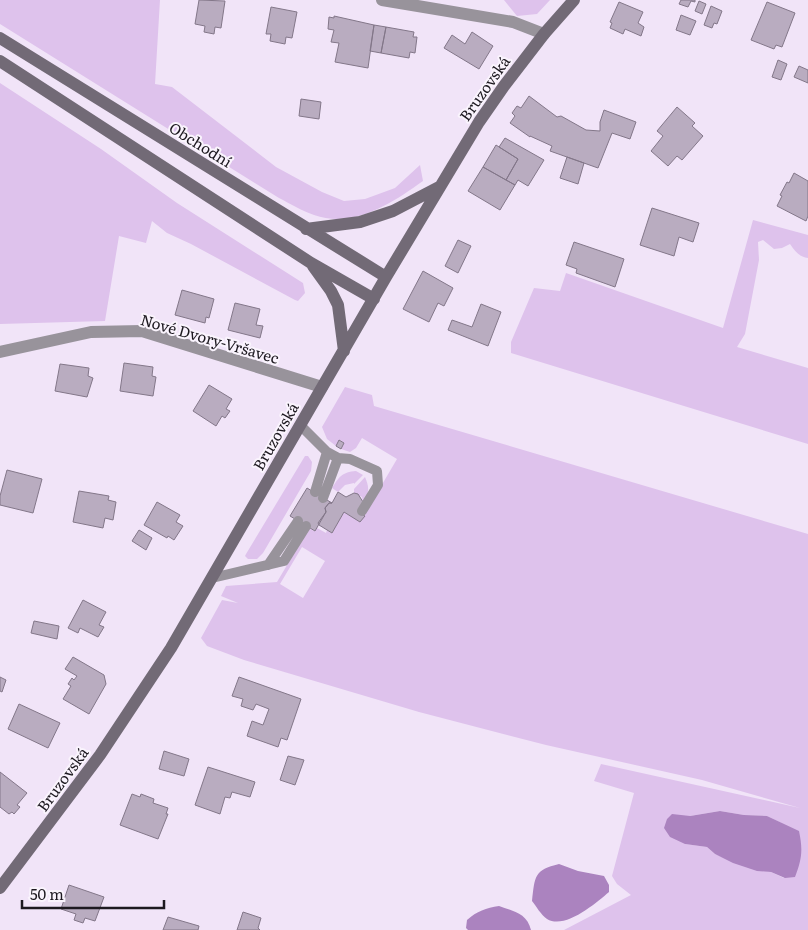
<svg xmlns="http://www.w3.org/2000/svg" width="808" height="930" font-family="Literata,serif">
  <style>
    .green { fill: #dec2ec; fill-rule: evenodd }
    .water { fill: #ab83bf }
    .building { fill: #b9acc0; stroke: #837789 }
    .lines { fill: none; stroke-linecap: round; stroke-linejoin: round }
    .lane { stroke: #98939b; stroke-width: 10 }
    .street { stroke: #98939b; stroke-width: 12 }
    .secondary { stroke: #726a76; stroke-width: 12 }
    .labels { text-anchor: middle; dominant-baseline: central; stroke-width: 4; stroke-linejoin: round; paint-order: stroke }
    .street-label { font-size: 15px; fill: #1d1920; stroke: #faf4fd }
  </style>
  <rect width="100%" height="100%" fill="#f1e4f8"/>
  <path class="green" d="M0,0H160L155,84L172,87L276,167L322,192L344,201L365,199L395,188L420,165L423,181C392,203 354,229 314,215C302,211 291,204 279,198L0,24Z
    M504,0H550L537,14L517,16Z
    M0,83L101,149L177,203L303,283L305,293L298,301L295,300L191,244L167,233L152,221L146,243L119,236L105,321L0,324Z
    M753,220L808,235V258C799,257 795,251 790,244L782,248L774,249L763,240L758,242L759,260L745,334L737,347L808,368V444L511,353V342L534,288L560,291L566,273L723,328Z
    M345,387L372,395L374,406L808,534V930H564L631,895L617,884L612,876L634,793L594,781L601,764L800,808L702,780L546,745L419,712L244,660L207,646L201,638L222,600L238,603L221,596L226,586L277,582L309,528L314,531L317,528L326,533L327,530L332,533L344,512L360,522L397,459L362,438L356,448L350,452L341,449L344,443L340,440L336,446L327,439L322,427ZM302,547L325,561L303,598L280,584ZM720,811L744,815L767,816L781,823L784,878L771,872L746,867L715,854L707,847L685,844L690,816Z
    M305,456H308L312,462L311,471L263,553L257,559H248L245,556L246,554Z
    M356,471L363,475L354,484V483L345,485L338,492L332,488C339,477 342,472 356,471Z
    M365,477C369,486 370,493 363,502L362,497L354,493V489Z"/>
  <path class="water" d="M720,811L744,815L767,816L799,831C803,850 802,859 795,877L785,878L771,872L757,871L733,863L715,854L707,847L685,844L670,837L664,828L667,819L672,814L690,816Z
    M559,864L578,871L604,876L609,885V892C596,903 565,930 547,919C541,915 536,906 532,901C535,876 534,870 559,864Z
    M499,906C513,911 527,913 531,930H468L466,928L467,920C477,911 486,908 499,906Z"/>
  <path class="building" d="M199,0L225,1L221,28L215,27L214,34L204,32L205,26L195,24Z
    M681,0H695V2L691,1L688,7L679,4Z
    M699,1L706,4L702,14L695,11Z
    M619,2L643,12L638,23L644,27L641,36L625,29L623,34L610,28L612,23L610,22Z
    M767,2L795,13L782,47L776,45L774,49L751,40Z
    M711,6L722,11L717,24L714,23L712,28L704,25Z
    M271,7L297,12L292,38L286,37L285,44L270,41L271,34H266Z
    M681,15L696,21L690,35L676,30Z
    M334,16L374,25L368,68L335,62L339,43L331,42L334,30L328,29L329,17L334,18Z
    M374,25L386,27L381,53L370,51Z
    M386,27L414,32L413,37H417L415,53L410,52L409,58L381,53Z
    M472,32L493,46L479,69L444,48L452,35L465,44Z
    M778,60L787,64L781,80L772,77Z
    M799,66L808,70V83L794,77Z
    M529,96L557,117L561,116L586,130L600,131V122L604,110L636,122L630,139L612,133L598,168L550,151L552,146L530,136V137L510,123L515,116L512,113L517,106L521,108Z
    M301,99L321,102L319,119L299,116Z
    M677,107L695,123L692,126L703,136L682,160L677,156L668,166L651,151L663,136L657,131Z
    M505,138L544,160L528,186L518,180L515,185L506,180L518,159L499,147Z
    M496,145L518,159L506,180L483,167Z
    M567,157L584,163L578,184L560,178Z
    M483,167L515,185L500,210L468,191Z
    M794,173L808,181V216L806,221L777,206L782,196L780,195L787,182L789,183Z
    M652,208L699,223L693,242L679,237L674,256L640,245Z
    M458,240L471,246L458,273L445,266Z
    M574,242L624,259L615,287L576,273L577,269L566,265Z
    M423,271L453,288L444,306L438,303L429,322L403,309Z
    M182,290L214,299L209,318L206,317L205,323L175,315Z
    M235,303L260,309L256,325L263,326L260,338L228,330Z
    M481,304L501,312L488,346L448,330L452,320L472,327Z
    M124,363L153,367L152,376L156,377L153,396L120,391Z
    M60,364L89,368L88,376L93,378L87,397L55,391Z
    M209,385L232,399L226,409L230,411L225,418L222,416L216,426L193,411Z
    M339,440L344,443L341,449L336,446Z
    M7,470L42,479L33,513L0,505V496Z
    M307,488L332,503H329L325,508L326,512L315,531L290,516Z
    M79,491L109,496L108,500L116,502L113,520L105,518L103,528L73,522Z
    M338,492L346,497L354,493L358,494L363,502L358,512L365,516L360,522L344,512L332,533L319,525L318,523L326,512L325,508L329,503H332Z
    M157,502L180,515L176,522L183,526L174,540L168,536L167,538L144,525Z
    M139,530L152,538L146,550L132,541Z
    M83,600L106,612L99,625L104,627L98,637L80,628L78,633L68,628Z
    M34,621L59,626L57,639L31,633Z
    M73,657L104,675L106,684L89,714L63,699L71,686L68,684L72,678L74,680L77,676L65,669Z
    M0,677L6,680L2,692L0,691Z
    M239,677L301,699L287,740L281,738L278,747L247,736L252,721L263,725L269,709L256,704L253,710L241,706L243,699L232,696Z
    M19,704L60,723L48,748L8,729Z
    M164,751L189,759L184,776L159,769Z
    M288,756L304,760L295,785L280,780Z
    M208,767L255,782L250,797L232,792L230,798L225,797L220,814L195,805Z
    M0,772L27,793L17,805L20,807L14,814L12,812L9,814L0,807Z
    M132,794L140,797L141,794L154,799L153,803L168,808L166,814H168L158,839L120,825Z
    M69,885L104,897L95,921L85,918L83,923L74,920L76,914L61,909Z
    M243,912L261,918L258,928L260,930H237Z
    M168,917L199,926L198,930H163Z"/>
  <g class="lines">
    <path class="lane" d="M300,425L327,452L338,458L323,498
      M338,458L350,459L377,471L378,485L362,511
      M315,492L327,452
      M268,565L298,521
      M212,578L284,561L306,526"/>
    <path class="street" d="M382,0L513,22L544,34
      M0,352L91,332L142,331L322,387"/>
    <path class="secondary" d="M0,38L386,277
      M0,61L311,263L374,299
      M306,229L360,222L393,211L439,187
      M313,266L331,291L338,305L344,351
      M0,888L100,755L171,648L386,277L479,122L504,86L544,34L574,0"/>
  </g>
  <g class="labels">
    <g class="street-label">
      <text transform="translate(484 88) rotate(-55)">Bruzovská</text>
      <text transform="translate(201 144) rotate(32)">Obchodní</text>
      <text transform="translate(210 338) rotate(16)">Nové Dvory-Vršavec</text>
      <text transform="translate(275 436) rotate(-60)">Bruzovská</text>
      <text transform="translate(62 779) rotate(-54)">Bruzovská</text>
    </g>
  </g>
  <path d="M22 900v8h142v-8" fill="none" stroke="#1d1920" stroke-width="2.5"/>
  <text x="30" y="900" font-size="15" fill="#1d1920" stroke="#faf4fd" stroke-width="4" paint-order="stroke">50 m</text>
</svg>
